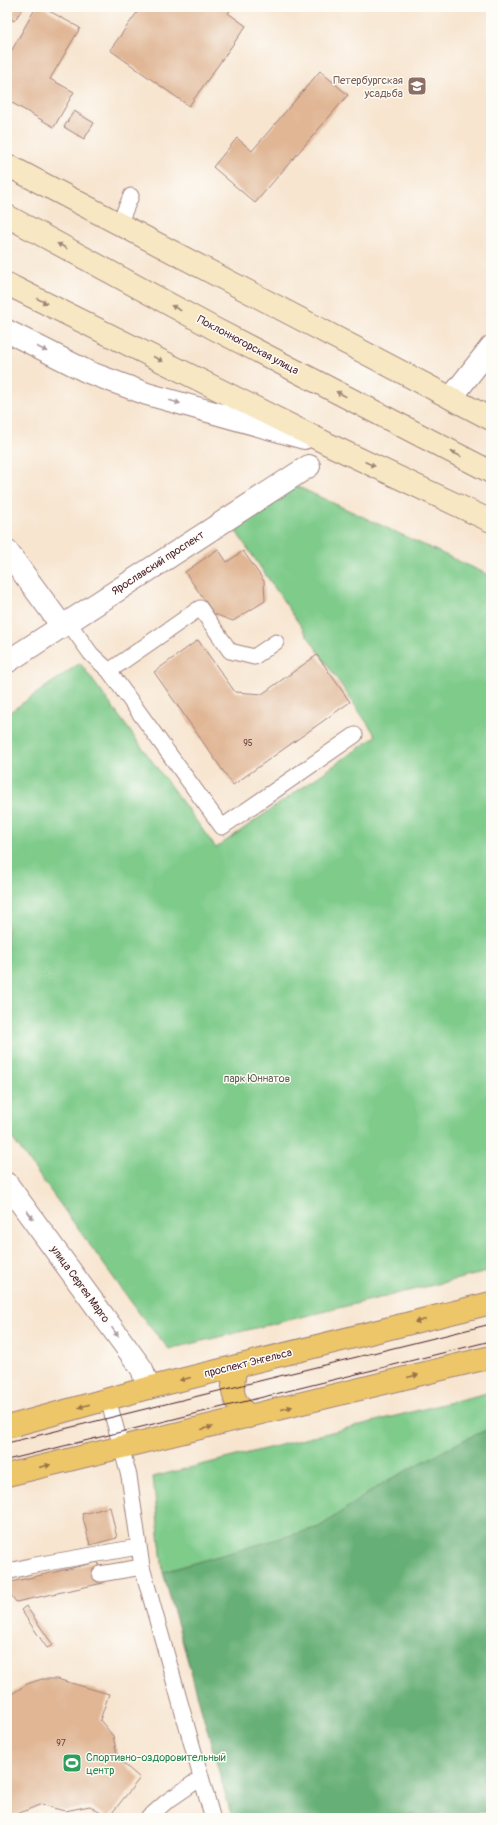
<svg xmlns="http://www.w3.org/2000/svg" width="498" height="1825" font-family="Pangolin,sans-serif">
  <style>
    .green { fill: #7ecb8a; stroke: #64755a }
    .forest { fill: #66af76; stroke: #586750 }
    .building { fill: #e0b694 }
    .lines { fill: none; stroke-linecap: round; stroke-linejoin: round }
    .lane-casing { stroke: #a0827e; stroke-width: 17 }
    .street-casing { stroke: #a0827e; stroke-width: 24 }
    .secondary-casing { stroke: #a0827e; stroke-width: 24 }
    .primary-casing { stroke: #a0827e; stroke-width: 24 }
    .lane { stroke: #fff; stroke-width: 15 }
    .street { stroke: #fff; stroke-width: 22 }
    .secondary { stroke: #f7e8c3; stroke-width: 22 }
    .primary { stroke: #ecc669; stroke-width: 22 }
    .tram { stroke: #4a1f2b; stroke-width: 1 }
    .oneway { fill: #a08477 }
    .oneway2 { fill: #ae9aa0 }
    .oneway3 { fill: #9b724a }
    .labels { text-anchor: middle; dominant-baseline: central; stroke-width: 3; stroke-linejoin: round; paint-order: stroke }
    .number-label { font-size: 9px; fill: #704545 }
    .education-label { font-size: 11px; fill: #785e54; stroke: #fdfcf7; text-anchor: end }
    .street-label { font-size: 11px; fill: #4a1f2b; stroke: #fdfcf7 }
    .park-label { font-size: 11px; fill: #5c5b4c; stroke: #fdfcf7 }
    .leisure-label { font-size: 11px; fill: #27864d; stroke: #fdfcf7; text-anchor: start }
  </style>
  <rect width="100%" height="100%" fill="#fdfcf7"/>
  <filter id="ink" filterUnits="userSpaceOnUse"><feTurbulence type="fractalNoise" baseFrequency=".025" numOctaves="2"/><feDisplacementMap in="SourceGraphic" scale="8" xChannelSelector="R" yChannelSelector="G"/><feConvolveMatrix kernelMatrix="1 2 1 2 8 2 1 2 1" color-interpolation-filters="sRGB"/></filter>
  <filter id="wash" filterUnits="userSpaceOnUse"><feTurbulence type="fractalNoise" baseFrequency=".012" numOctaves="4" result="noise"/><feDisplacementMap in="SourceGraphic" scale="16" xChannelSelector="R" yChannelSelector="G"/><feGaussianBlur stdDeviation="0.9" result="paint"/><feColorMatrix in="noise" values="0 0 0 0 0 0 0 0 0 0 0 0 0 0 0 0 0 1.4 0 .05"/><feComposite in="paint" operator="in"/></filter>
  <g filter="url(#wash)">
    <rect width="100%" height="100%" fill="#f7e5d0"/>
    <path class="green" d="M294,485L491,576V1271L169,1349L145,1321L7,1131V714L80,663L216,848L376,736L233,527Z
      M491,1392V1812L324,1818H232L163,1572L153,1477Z"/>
    <path class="forest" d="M491,1428V1812L324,1818H232L163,1572L319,1527L383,1483L466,1439Z"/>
    <g id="blocks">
      <path class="building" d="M7,7H24L14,21L7,16Z
        M36,7H42L80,28L50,79L74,92L54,127L7,100V59Z
        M141,7H233L228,13L246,26L189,106L110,50Z
        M320,71L348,95L255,203L213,167L237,138L252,151Z
        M74,111L94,123L84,139L64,127Z
        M218,549L227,562L243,551L264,581L265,601L233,621L214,614L185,572Z
        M198,640L235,692L262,694L317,655L350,702L233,785L154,672Z
        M110,1507L117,1538L90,1545L82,1514Z
        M98,1562L103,1583L16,1602L7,1589V1583Z
        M26,1606L53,1645L47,1648L21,1610Z
        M42,1679H57L109,1694L100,1720L113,1736L118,1759L140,1778L108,1818L90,1806L65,1811L53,1808L42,1804L7,1818V1697L27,1684Z"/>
    </g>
  </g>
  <g filter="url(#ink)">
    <use href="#blocks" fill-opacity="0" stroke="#a0827e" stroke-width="1"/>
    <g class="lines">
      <g class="lane-casing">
        <path id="lane" d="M119,224L131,196
          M68,622L91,654L109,671L222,827L355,735
          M109,671L200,608L230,651L254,657L276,642
          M108,1399L129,1476L142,1567L212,1816
          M7,1572L30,1566L138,1547
          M100,1574L142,1567
          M148,1818L166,1802L201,1778"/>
      </g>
      <g class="street-casing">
        <path id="street" d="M7,331L88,372L147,394L304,438
          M451,398L491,347
          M7,551L62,626
          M7,662L309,466
          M7,1184L142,1369L148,1388"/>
      </g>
      <g class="secondary-casing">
        <path id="secondary" d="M7,165L491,419
          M7,216L215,329L491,472
          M7,284L334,447L491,521"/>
      </g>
      <g class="primary-casing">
        <path id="primary" d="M236,1366C231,1393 230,1397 249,1417
          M7,1427L148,1388L491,1303
          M7,1475L491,1357"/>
      </g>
      <use href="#lane" class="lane"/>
      <use href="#street" class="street"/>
      <use href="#secondary" class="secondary"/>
      <use href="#primary" class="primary"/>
      <path class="tram" d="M7,1443L491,1324
        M7,1460L491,1341"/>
    </g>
    <defs><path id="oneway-solid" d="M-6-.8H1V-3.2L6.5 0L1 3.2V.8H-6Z"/></defs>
    <g class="oneway">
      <use href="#oneway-solid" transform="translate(62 246) rotate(-152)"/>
      <use href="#oneway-solid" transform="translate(42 301) rotate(27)"/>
      <use href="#oneway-solid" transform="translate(176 308) rotate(-152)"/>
      <use href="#oneway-solid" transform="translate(158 359) rotate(27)"/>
      <use href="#oneway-solid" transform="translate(341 394) rotate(-153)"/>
      <use href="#oneway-solid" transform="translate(456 454) rotate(-153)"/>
      <use href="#oneway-solid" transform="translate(370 464) rotate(25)"/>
    </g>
    <g class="oneway2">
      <use href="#oneway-solid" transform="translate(42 349) rotate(27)"/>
      <use href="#oneway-solid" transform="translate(175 402) rotate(16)"/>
      <use href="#oneway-solid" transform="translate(30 1215) rotate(54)"/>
      <use href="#oneway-solid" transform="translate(115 1332) rotate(54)"/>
    </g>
    <g class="oneway3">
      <use href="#oneway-solid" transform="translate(420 1321) rotate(166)"/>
      <use href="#oneway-solid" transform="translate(413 1376) rotate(-14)"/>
      <use href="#oneway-solid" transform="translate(185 1379) rotate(166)"/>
      <use href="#oneway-solid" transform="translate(84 1406) rotate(164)"/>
      <use href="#oneway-solid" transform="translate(287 1408) rotate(-14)"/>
      <use href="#oneway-solid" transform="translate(207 1428) rotate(-14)"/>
      <use href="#oneway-solid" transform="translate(45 1466) rotate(-13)"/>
    </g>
  </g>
  <defs>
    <g id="university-square" transform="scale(1)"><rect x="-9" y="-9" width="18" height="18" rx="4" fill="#8d6e63" stroke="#fdfcf7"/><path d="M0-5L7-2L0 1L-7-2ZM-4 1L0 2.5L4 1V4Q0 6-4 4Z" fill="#fff"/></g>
    <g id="stadium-square" transform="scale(1)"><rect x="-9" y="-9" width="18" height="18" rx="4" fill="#2e9e5b" stroke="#fdfcf7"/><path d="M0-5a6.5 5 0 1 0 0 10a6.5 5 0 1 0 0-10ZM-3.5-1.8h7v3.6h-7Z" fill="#fff"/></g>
  </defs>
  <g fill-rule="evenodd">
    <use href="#university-square" x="417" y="86"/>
    <use href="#stadium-square" x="72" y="1763"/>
  </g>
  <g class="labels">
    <g class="number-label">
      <text x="248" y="743">95</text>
      <text x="61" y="1743">97</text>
    </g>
    <g class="education-label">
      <text x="403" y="80">Петербургская<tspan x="403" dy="13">усадьба</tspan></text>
    </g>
    <g class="street-label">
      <text transform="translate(248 345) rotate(28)">Поклонногорская улица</text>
      <text transform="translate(158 563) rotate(-33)">Ярославский проспект</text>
      <text transform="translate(80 1284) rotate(54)">улица Сергея Марго</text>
      <text transform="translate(248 1363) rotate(-14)">проспект Энгельса</text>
    </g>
    <g class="park-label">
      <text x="257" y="1078">парк Юннатов</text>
    </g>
    <g class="leisure-label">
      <text x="86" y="1757">Спортивно-оздоровительный<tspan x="86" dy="13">центр</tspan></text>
    </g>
  </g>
  <rect width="498" height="1825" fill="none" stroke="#fdfcf7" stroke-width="24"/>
</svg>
